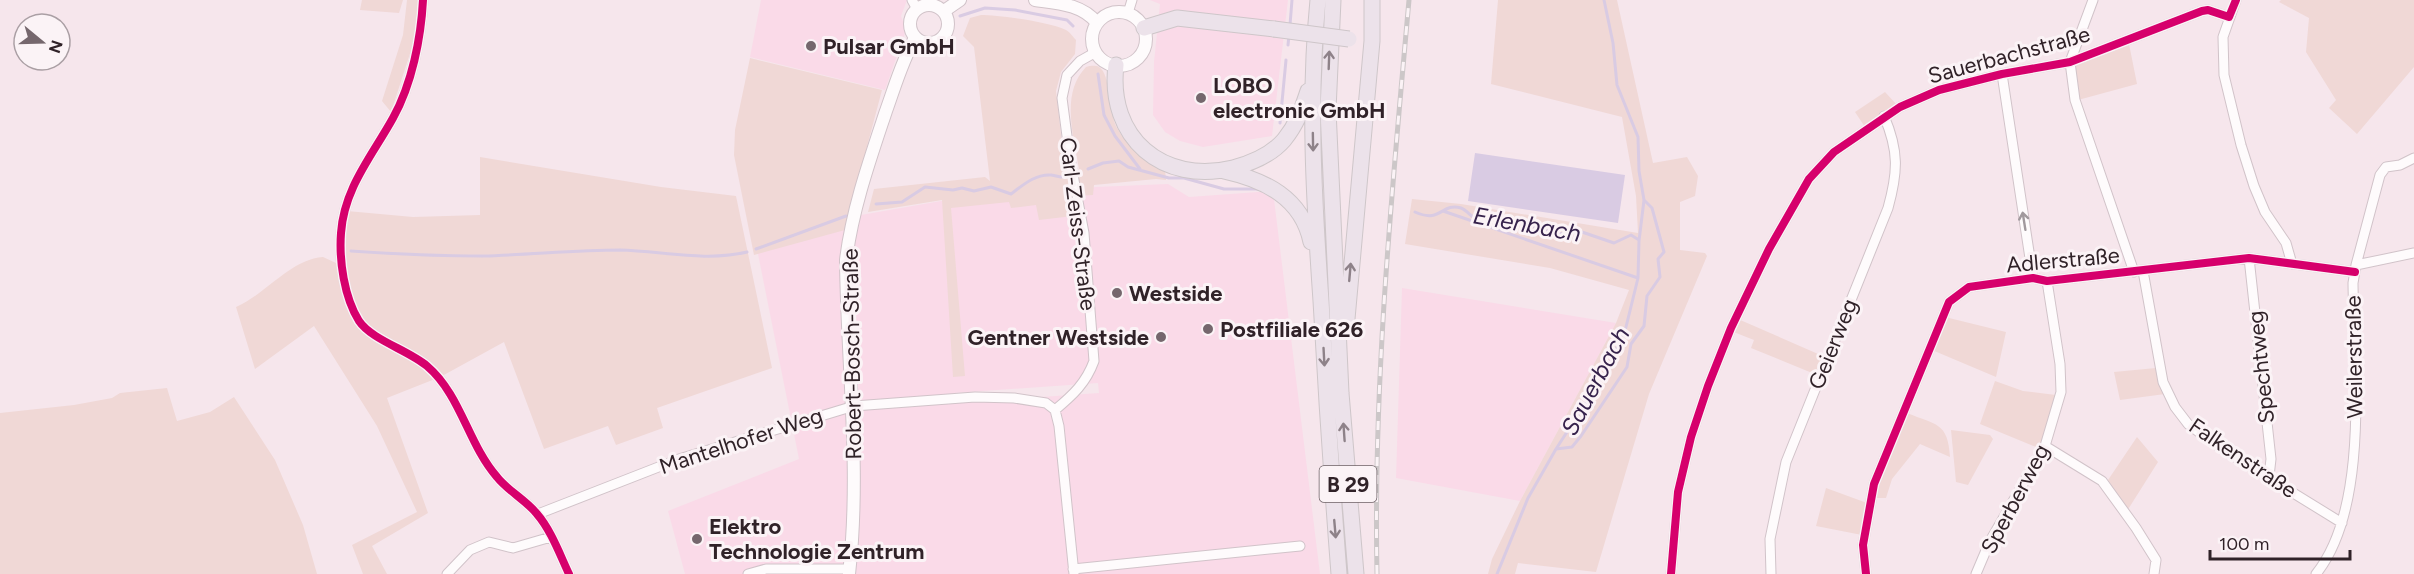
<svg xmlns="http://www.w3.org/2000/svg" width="2414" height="574" font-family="Figtree,sans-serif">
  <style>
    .built { fill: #fadae8; fill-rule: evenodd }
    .green { fill: #f0d8d6 }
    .water { fill: #d9cbe3 }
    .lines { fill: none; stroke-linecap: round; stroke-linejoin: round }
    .stream { stroke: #d9cbe3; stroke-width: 3 }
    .minor-casing { stroke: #d1c3c9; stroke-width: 11 }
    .tertiary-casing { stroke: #d1c3c9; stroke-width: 14 }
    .trunk-casing { stroke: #cec6c9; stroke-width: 17 }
    .minor { stroke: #fefbfc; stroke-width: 9 }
    .tertiary { stroke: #fefbfc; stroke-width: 12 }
    .trunk { stroke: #ece2ea; stroke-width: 15 }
    .rail-casing { stroke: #ccc7c8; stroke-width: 5 }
    .rail { stroke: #fbf3f6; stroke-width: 3; stroke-dasharray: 9; stroke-linecap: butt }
    .trunk-bridge-casing { stroke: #cec6c9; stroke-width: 17; stroke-linecap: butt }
    .trunk-bridge { stroke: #ece2ea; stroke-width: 15 }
    .cycleway-casing { stroke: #fbf3f6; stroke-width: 11 }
    .cycleway { stroke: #d6006c; stroke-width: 8 }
    .oneway { stroke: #8e8289 }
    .oneway2 { stroke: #a1999d }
    .poi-dot { fill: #75676d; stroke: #fbf3f6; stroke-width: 2 }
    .labels { text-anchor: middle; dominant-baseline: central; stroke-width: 6; stroke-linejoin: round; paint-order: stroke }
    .shield { fill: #fbf3f6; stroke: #6d6166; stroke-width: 1.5 }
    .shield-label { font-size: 21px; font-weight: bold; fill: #302228 }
    .poi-label { font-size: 22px; font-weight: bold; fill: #302228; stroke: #fbf3f6; text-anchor: start }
    .street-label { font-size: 22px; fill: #302228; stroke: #fbf3f6 }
    .water-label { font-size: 24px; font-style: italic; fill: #36224c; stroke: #fbf3f6 }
  </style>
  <rect width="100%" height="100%" fill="#f6e6ec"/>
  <path class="built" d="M761,0H907L901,16L906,30L885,90L750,57Z
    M1150,0H1288L1272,136L1203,147L1180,141L1165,132L1153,115L1154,62L1160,4Z
    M1168,184L1189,197L1273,191L1320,574H685L668,511L799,459L757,249L843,228L861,215L941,201L1096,187ZM1098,383L1099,393L954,403V393Z
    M1402,288L1616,323L1520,501L1396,478Z"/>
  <path class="green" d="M362,0H403L399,13L360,10Z
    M407,0H420L419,26L391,112L382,101L403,35Z
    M1498,0H1617L1653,163L1687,157L1698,176L1695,196L1680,202V250L1705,253L1707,256L1649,394L1596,572L1518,563L1515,574H1488L1492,559L1520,501L1616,323L1629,290L1550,268L1405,244L1412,199L1461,204L1638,233L1636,196L1622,117L1491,84Z
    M2281,0H2414V67L2357,134L2329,108L2336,100L2306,52L2309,18L2279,2Z
    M981,15C999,15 1050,22 1066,30C1070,32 1073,37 1076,40L1075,54L1061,72L1056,91L1065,170L1079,169C1074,136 1060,94 1086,67C1090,66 1095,65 1099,67C1111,74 1109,114 1117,128C1129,148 1144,161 1165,170L1166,180L1156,179L1094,185L1093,195L1072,196L1073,216L1039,220L1036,205L1011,208L1009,202L951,208L965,376L953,377L942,200L868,212L874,189L985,177L990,181L974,47L963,36L970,18Z
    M2129,44L2137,84L2078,100L2074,64Z
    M750,58L882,90L845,230L754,255L734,155L735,130Z
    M1885,92L1898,106L1865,127L1855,112Z
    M480,157L661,187L736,196L772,368L657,408L663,428L616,445L608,426L544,449L504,342L442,376C421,362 372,336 359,316C340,287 346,244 347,211L413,217L480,215Z
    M323,257L336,263L340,270L358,325L417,362L435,379L387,398L428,513L372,546L387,574H363L352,545L417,512L377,426L314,326L255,369L236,307C266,294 291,259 323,257Z
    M1945,317L2006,332L1996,377L1932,350Z
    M1738,319L1825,357L1817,375L1751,348L1754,340L1731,331Z
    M2156,368L2165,394L2120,400L2114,372Z
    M1995,381L2023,391L2056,395L2041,449L1980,424Z
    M167,388L177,421L210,412L234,397L275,460L303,525L317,574H0V413L74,405L112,398L120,393Z
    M1907,413C1936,425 1948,422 1950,457L1920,444L1892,479L1886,498H1873Z
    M1951,430L1990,435L1993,439L1968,485L1956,482Z
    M2137,437L2158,462L2127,511L2108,480Z
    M1826,488L1867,503L1862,535L1816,526Z"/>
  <path class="water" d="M1475,153L1625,175L1618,223L1468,201Z"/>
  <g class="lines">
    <path class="stream" d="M960,16L985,8L1015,10L1067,20L1073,26
      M1290,25L1292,0
      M1288,45L1289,35
      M1098,74L1104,115L1115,136L1140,169
      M1280,123L1286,60
      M1088,169L1103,163L1119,161L1128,167L1169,178H1184L1224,189H1258
      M876,204L902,202L925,187L953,190L962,188L974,191L991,187L1011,194C1023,185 1035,174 1051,175C1059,176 1063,179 1071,176
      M1443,211L1638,278
      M1415,212C1442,224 1441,202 1461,208C1466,210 1469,214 1473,217L1496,218L1512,223L1524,220L1536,228L1558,234L1582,232L1614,243L1631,235L1639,240
      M756,249L846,216
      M351,251C395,254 439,256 483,256C529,255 574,250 620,250C662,251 706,262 747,252
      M1556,449L1572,447L1581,436L1627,367L1631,344L1644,326L1647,296L1660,277L1658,259L1664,252L1652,208L1644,200
      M1497,574L1528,498L1556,449L1607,370L1626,327L1638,278L1639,241L1644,200L1639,171L1638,137L1617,85L1613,43L1604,0"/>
    <g class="minor-casing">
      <path id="minor" d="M423,0C421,38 412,84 393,118C372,156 344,188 341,233C339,260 344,297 359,321C372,340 408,350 427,366C461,395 468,444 497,477C508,491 526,500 537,514C551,530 560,555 569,574
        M912,0L917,9
        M2093,0L2070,62L2075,100L2134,272
        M2236,0L2223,37L2224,75L2241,145L2254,186L2265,212L2286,243L2292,264
        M1128,13L1132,0
        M2002,74L2033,278
        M2249,258L2271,459L2269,476
        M2356,265L2414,253
        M2143,271L2163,382L2175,407L2188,424L2222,449L2342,523
        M1055,410C1073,395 1086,383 1094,361L1084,233L1070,159L1062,98L1067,75L1080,61L1096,52
        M1055,410L1059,426L1074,574
        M2045,446L2102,481L2136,528L2156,560L2154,574
        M538,514L679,459L854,406L975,397L1014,398L1046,403L1055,410
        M1073,569L1300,546
        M447,574L470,550L489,542L513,548L551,537
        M748,574L766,569H850
        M1671,574L1678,492L1691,437L1708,386L1731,328L1769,249L1809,179L1834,152L1900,107L1939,90L2002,74L2070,62L2202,11L2208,10L2229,17
        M1771,574L1770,539L1786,462L1888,208C1898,172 1899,151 1884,116
        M1866,574L1863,545L1874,484L1949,302L1969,287L2033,278L2047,281L2249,258L2355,272
        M1976,574L1990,541L2045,446L2061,392L2060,364L2047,281
        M2316,574C2370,507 2354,366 2353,283L2356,265L2380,175L2386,167L2400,165L2414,158"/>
    </g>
    <g class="tertiary-casing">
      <path id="tertiary" d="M1035,0C1057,3 1082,4 1097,23
        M910 24a19 19 0 1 1 38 0a19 19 0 1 1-38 0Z
        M944,11L960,0
        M1092 39a27 27 0 1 1 54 0a27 27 0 1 1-54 0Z
        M849,574C861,469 847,365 846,260C852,210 870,159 886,111C895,86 902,61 915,38"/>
    </g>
    <g class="trunk-casing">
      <path id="trunk" d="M1318,0C1308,100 1314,200 1321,301C1326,392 1332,483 1339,574
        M1333,0L1328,110L1341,393L1356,574
        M1144,28L1177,18L1274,29
        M1116,65C1107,138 1163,185 1233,168C1252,163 1271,155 1284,140C1297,124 1302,109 1308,91
        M1224,171C1265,180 1302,198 1311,242
        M1346,330L1372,41V0"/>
    </g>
    <use href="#minor" class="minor"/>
    <use href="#tertiary" class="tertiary"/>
    <use href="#trunk" class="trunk"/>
    <g class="rail-casing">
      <path id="rail" d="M1377,574C1373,382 1392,191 1409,0"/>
    </g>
    <use href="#rail" class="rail"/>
    <g class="trunk-bridge-casing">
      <path id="trunk-bridge" d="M1274,29L1349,39"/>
    </g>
    <use href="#trunk-bridge" class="trunk-bridge"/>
    <g class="cycleway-casing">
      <path id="cycleway" d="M423,0C421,38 412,84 393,118C372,156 344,188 341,233C339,260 344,297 359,321C372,340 408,350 427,366C461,395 468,444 497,477C508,491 526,500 537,514C551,530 560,555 569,574
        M1671,574L1678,492L1691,437L1708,386L1731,328L1769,249L1809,179L1834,152L1900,107L1939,90L2002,74L2070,62L2202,11L2208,10L2229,17L2236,0
        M1866,574L1863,545L1874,484L1949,302L1969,287L2033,278L2047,281L2249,258L2355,272"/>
    </g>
    <use href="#cycleway" class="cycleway"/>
  </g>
  <defs><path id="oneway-shaft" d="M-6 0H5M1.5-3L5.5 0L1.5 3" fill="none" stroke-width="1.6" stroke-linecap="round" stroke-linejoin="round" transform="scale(1.5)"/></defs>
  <g class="oneway">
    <use href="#oneway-shaft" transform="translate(1329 60) rotate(-88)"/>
    <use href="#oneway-shaft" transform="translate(1313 142) rotate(89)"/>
    <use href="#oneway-shaft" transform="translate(1350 272) rotate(-85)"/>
    <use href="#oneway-shaft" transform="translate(1324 357) rotate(87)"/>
    <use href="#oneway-shaft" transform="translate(1344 432) rotate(-94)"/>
    <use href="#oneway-shaft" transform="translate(1335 529) rotate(85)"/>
  </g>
  <use class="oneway2" href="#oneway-shaft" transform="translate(2024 221) rotate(-99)"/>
  <g class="poi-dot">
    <circle cx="811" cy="46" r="6"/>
    <circle cx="1201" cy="98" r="6"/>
    <circle cx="1117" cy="293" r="6"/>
    <circle cx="1208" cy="329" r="6"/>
    <circle cx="1161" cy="337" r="6"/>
    <circle cx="697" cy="539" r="6"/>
  </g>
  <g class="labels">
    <rect class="shield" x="1319.5" y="466" width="57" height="36" rx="4.5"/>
    <g class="shield-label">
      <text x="1348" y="484">B 29</text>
    </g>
    <g class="poi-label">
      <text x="823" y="46">Pulsar GmbH</text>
      <text x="1213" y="85">LOBO<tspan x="1213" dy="25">electronic GmbH</tspan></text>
      <text x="1129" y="293">Westside</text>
      <text x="1220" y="329">Postfiliale 626</text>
      <text x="1149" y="337" text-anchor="end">Gentner Westside</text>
      <text x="709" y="526">Elektro<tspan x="709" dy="25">Technologie Zentrum</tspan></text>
    </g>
    <g class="street-label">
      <text transform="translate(2009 55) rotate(-15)">Sauerbachstraße</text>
      <text transform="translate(1078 224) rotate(83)">Carl-Zeiss-Straße</text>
      <text transform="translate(2063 260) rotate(-5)">Adlerstraße</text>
      <text transform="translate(1833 344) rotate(-68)">Geierweg</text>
      <text transform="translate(852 354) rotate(-91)">Robert-Bosch-Straße</text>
      <text transform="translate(2354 357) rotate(-91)">Weilerstraße</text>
      <text transform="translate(2261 367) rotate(-96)">Spechtweg</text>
      <text transform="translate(741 441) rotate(-18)">Mantelhofer Weg</text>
      <text transform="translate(2243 458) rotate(34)">Falkenstraße</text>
      <text transform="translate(2015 499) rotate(-62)">Sperberweg</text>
    </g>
    <g class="water-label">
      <text transform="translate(1527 224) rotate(10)">Erlenbach</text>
      <text transform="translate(1595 381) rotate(-62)">Sauerbach</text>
    </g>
  </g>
  <g transform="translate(42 42) rotate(109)"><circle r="28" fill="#fbf3f6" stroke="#aa9fa4" stroke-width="1.5"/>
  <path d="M0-4.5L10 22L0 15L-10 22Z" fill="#75676d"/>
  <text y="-9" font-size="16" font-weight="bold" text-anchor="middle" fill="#302228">N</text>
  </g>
  <path d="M2210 550v9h140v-9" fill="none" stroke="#302228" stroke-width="3"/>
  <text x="2219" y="550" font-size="18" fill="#302228" stroke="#fbf3f6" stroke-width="4.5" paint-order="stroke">100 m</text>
</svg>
